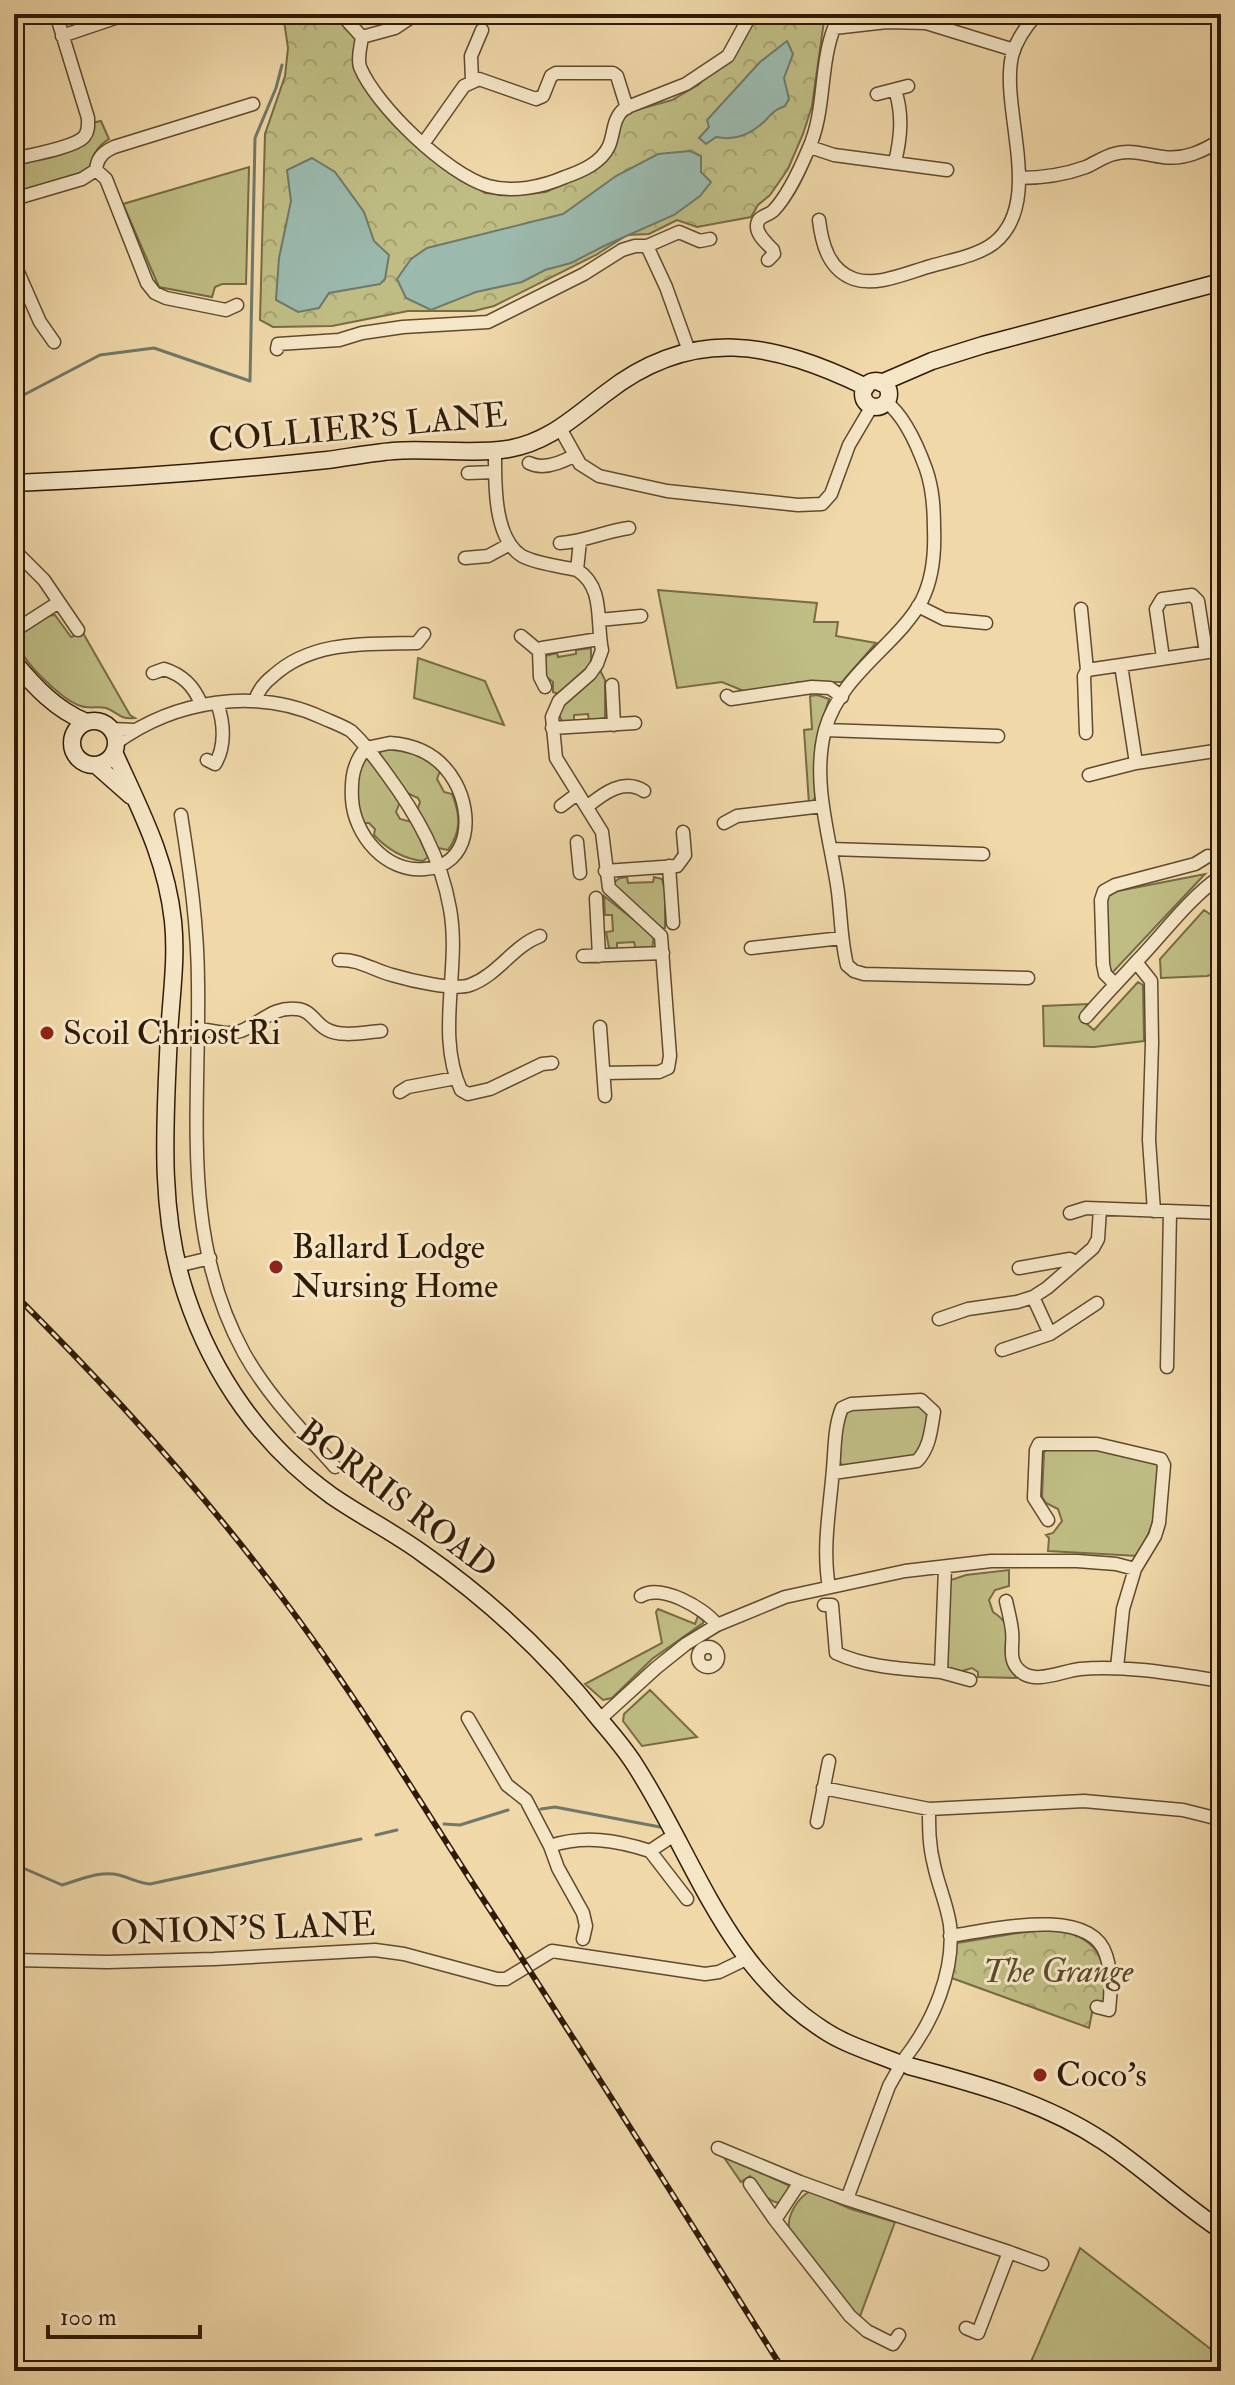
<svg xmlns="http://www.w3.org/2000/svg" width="1235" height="2385" font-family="'IM FELL Double Pica',serif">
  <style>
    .grass { fill: #bfbd84; stroke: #776c45; stroke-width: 2 }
    .park { fill: url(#park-crowns); stroke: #776c45; stroke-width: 2 }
    .water { fill: #9bb9ad; stroke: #70796a; stroke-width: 2 }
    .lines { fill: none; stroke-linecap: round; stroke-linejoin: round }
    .stream { stroke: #70796a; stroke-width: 3 }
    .street-casing { stroke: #5f4a2f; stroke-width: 15 }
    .secondary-casing { stroke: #2f1a06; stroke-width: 19 }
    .street { stroke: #f5e6c7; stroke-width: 12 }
    .secondary { stroke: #f5e6c7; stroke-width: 16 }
    .rail-casing { stroke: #2f1a06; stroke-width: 6 }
    .rail { stroke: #f5e6c7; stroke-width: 3; stroke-dasharray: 9; stroke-linecap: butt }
    .poi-dot { fill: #8f2418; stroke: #f5e6c7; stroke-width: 3 }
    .labels { text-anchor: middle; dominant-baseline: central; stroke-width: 6; stroke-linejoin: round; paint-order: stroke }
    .street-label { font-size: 34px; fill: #2f1a06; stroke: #f5e6c7 }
    .poi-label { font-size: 34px; fill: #2f1a06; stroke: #f5e6c7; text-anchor: start }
    .park-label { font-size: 34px; font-style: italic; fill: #5a4b2c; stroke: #f5e6c7 }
  </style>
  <defs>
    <pattern id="park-crowns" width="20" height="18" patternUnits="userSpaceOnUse" patternTransform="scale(2)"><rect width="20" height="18" fill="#bfbd84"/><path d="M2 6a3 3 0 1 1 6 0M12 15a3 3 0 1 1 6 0" fill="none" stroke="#a4a270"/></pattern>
  </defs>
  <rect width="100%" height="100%" fill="#f0d8a9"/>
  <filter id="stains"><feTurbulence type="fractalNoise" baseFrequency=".0025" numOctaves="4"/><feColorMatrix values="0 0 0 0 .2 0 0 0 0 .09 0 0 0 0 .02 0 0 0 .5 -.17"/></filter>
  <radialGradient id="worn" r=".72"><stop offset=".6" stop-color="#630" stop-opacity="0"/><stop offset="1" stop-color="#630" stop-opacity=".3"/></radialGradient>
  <path class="grass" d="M101,121L109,139C97,146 91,158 90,171L14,193V162L77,145L92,123Z
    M249,167L246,284H222L215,287L212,297L159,287L123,204Z
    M658,590L817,603L814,622H838L836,636L876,643L842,682H800L746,692L722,682L677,688Z
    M55,615L71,637L83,633L130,715L135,718C119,720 120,713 106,708C98,706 89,709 81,706C62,701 17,657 16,638L47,616Z
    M591,648V664L558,694L553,692V682L544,675L545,656L557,653L558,657L576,654V650Z
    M418,658L485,681L504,725L414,698Z
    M600,670L605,680V718L589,721L588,714L574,715V722L562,721L559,715L562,706Z
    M817,695L829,699L815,747V798L809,804L804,730L812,729L810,696Z
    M384,745L421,753L440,771L437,779L444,792L452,794C460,814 462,831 448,850L438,848L417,811L420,802L418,798L405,792L379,755Z
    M365,758H368L400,802L396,812L400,819L412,822L428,857L423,861C403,859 388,850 374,835L375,829L369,823H363L361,821L355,782Z
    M1205,874L1112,973L1107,962L1106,903L1109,896L1118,891Z
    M627,877L628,883L653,882L654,877L662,879L665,891V928L663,929L617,891L613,883L620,878Z
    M604,896L654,936L652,949L636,950L634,942L617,943V951L609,948L606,932L613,931L612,915H605Z
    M1204,910L1221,922V972L1207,976L1161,978L1160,959Z
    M1138,982L1143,985L1144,1041L1094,1047L1044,1046L1043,1006L1088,1004L1079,1017L1094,1030Z
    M917,1405L926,1409C929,1425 926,1445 914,1456L843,1466L838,1460L842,1417L850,1409Z
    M1097,1448L1158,1461C1157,1501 1158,1520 1138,1556L1048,1551L1049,1538L1046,1535L1053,1533L1062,1521L1058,1509L1046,1503L1042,1497L1044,1452L1047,1449Z
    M1009,1570V1586L995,1590L989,1600L993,1612C1019,1629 1000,1638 1007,1660C1010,1667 1015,1671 1016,1678L978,1677V1672L972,1668L959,1672L947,1667L949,1587L951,1580L966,1575Z
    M658,1609L695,1624L698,1616L703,1620V1623L652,1659L612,1698L603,1700L585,1684L662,1643L656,1612Z
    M650,1690L697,1737L642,1746L623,1721L624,1714Z
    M727,2158L788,2185L790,2190L781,2203C766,2203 758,2187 750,2176L741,2182L725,2159Z
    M810,2191L851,2209L895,2222L859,2319L789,2230C787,2215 797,2199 810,2191Z
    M1080,2248L1221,2357V2371H1205L1195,2366L1193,2371H1027Z"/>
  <path class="park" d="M283,14H336L357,37L363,80L465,180L485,193L513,195L546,192L588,172L617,119L629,112L672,100L698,85L734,52L756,14H825L812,106L803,134L788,169L770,195L758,205L751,217L697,227L677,220L649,234L627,235L596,255L494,306L474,311H408L332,326L273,327L260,320L265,134L285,76L288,48Z
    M1049,1928C1098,1936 1107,1956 1105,2004L1094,2003L1089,2028L949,1977L957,1943Z"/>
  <path class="water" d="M787,41L793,54L784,78L789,99L785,106C769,112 771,117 759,126C746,137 731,140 716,137L706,144L699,138L709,127L707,120L760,62Z
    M690,151L701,156V172L711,182L700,196L674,215L606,245L571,263L545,270L522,282L476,292L431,310L406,298L397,279L411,259L427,248L563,214L616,176L658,154Z
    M312,158L335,172L364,212L374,241L389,255L385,279L380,284L329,293L319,308L298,312L276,300L279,258L291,201L287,170Z"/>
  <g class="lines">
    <path class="stream" d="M14,400L100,355L154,348L250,381L255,138L276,88L282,65
      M541,1809L555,1807L660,1827
      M444,1824L460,1825L508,1810
      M376,1835L397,1830
      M14,1864L62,1885C80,1880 100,1870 119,1875C130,1878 139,1883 150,1884L361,1839"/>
    <g class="street-casing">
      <path id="street" d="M341,14L362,37C361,46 357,57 360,67C376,106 447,174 488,186C513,193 542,187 565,177C582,171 601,163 609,146C615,131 612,119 625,108L686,84L728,56L751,14
        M62,36L127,14
        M362,37L395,28L416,14
        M472,80L471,56L482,30
        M895,90C903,114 901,137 895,162
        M877,94L908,86
        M423,144L464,86L479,79L536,99L543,96L551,76L556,73H613L617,76L627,108
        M810,147L834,155L947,170
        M14,159C30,155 73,148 84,137C89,131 88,125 88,118L56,14
        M96,170L106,179L147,283L155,293L166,298L226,310L237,305
        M96,170C97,158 103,152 114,147L253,104
        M1019,178C1043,178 1064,175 1086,167C1095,163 1105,156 1114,154C1131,149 1147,155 1163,157C1185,160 1203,151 1221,140
        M14,199L82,179L96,170
        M819,220C822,245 829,270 854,279C877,287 909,272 931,266C951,260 977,256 994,243C1045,202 1000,110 1012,56C1016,41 1027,25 1037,14
        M647,246L666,287L689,351
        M768,260L774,254L773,250C767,243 756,235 757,225C758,215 769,216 774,210C789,194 800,169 808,150C826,112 819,67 834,28L887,22L926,23L1014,50
        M14,263L40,322L54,342
        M277,349L278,344L339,340L362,333L403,327L488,322L584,274L622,250L635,246H647L679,232L700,241L710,239
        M886,402C905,416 918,447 926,469C933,489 934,508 934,529C935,553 933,578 922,600C897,646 841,673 825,730C811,783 831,840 838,892C841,916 841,941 847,965L854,971L864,974L1028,978
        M561,430L580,464L599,476L667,491L798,505L822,504L831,494L849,445L872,406
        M495,451C495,481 493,538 522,556C537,564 560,566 577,570C605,587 596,623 602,650L597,664L590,674L559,701L552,717L556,758L602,832L609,888L661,936L670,1056L668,1068L659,1072L604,1073
        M529,463C543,470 561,463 575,455
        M468,473L495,472
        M560,543C584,542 605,531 629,528
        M14,550L44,580L78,630
        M465,558L488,556L510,544
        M577,570L580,541
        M918,606L944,619L986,623
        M1081,609L1087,670
        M599,620L641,616
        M14,631L59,602
        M521,636L539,651
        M1163,658L1156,609L1162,599L1192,595L1198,601L1206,652
        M1121,665L1221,650
        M153,673L164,669C183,675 194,686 201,704
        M612,685L614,725
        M545,687L540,677L539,651L542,648L599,639
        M727,696L731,699L812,687L830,688L842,697
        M255,701C258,690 264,683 273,676C312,640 367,644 417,643L424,634
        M552,728L635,723
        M111,729L134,730
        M825,730L998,736
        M1086,733L1084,676L1087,670L1121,665L1136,763
        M116,743C175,700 256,687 323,718C332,722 343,726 351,731C364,743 376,759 386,773C417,815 441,857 450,909C461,969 435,1033 461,1090L468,1094L490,1089L542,1064L552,1063
        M390,743C419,745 441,757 455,782C473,814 471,865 425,869C386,873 354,835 352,799C351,779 353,763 366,748Z
        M207,760L215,764C226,746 224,722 217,703
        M1089,775L1136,763L1221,750
        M561,806L577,794
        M588,806C604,793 624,778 644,791
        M181,815C190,872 198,927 198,984C200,1111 180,1236 244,1353C268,1396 302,1430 335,1467
        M724,823L737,816L823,806
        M577,842L580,873
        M831,849L983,854
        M669,866L673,923
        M605,871L677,866L685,855L683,832
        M596,898L599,956
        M1221,898V899
        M751,948L842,938
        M583,956L663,953
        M339,960C359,959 373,970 392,975C409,980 454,991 470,985C498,975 513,946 540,936
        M1136,962L1151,981L1152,1043L1149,1140L1154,1211
        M1114,983L1105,974L1103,964L1101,900L1104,891L1115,885L1195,864L1208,856
        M1086,1017C1103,997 1120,980 1137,961C1165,932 1188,899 1221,876
        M600,1027L605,1096
        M198,1029C213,1030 226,1036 241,1031C261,1023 273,1006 297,1009C311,1010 315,1023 326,1029C341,1038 365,1032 381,1031
        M400,1092L408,1087L456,1078
        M1070,1213L1086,1208L1221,1213
        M177,1266L210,1258
        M1019,1268L1070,1259L1076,1262
        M1033,1297L1050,1334
        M939,1319L968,1309L1017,1302L1033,1297L1047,1288L1093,1248L1098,1239L1100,1209
        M1002,1350L1050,1334L1097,1303
        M1167,1367L1170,1212
        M1048,1520L1034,1498L1036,1450L1039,1444H1097L1161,1459L1164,1465L1159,1523L1155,1536L1135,1569L1123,1609L1117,1668
        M829,1587C822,1548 830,1508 833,1469C835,1449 834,1427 842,1408L851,1404L921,1400L934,1412C931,1429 930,1448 917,1461L833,1473
        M641,1596C660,1583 705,1608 717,1625
        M1006,1601C1008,1610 1011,1621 1012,1631C1014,1645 1007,1660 1020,1671C1035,1685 1062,1671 1080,1669C1126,1665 1175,1674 1221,1681
        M824,1605H832L836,1653C868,1668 906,1669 941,1672L945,1568
        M698 1657a10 10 0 1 1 20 0a10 10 0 1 1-20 0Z
        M941,1672L970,1680
        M468,1718L507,1785L526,1800L550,1846L558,1868L583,1913L586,1926L583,1939
        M600,1719L656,1668L686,1644L717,1625L785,1597L905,1571L991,1561H1077L1116,1564L1135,1569
        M823,1788L929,1809L1084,1801L1183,1810L1219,1819L1218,1828
        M817,1822L829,1761
        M550,1846C584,1835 616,1840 650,1851L674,1835
        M650,1851L687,1899
        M950,1936C988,1931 1090,1904 1106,1955C1112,1972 1111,1993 1109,2010L1097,2007
        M14,1960L107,1962L214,1959L375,1950L404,1954L497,1979H506L552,1951L705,1974L719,1972L746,1959
        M905,2058C933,2022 955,1971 950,1925C947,1904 938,1885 934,1865C929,1846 929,1828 929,1809
        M898,2070L889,2086L847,2199L800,2182L775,2220L850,2316L867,2331L893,2344L899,2335
        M718,2148L800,2182
        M750,2184L775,2220
        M847,2199L1009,2252L978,2333L966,2328
        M1009,2252L1042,2264"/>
    </g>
    <g class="secondary-casing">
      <path id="secondary" d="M863 394a13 13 0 1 1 26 0a13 13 0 1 1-26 0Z
        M881,383L932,361L983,345L1221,282
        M14,483C118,479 224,471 327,460C349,457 371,453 393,451C431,448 470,455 508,449C549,442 574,417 606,393C693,325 773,342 866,387
        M14,662C35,687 55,709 86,722
        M72 743a22 22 0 1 1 44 0a22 22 0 1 1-44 0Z
        M114,752C140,810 166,857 173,921C177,959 171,997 169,1035C165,1121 158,1212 186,1295C213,1376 262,1446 332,1496C361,1516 393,1532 422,1553C488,1599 550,1657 600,1720C612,1734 625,1749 635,1765C695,1858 724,1965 822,2029C844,2044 871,2052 896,2062
        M97,766L131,796
        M909,2066C977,2084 1044,2102 1103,2141C1144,2168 1180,2203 1221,2230"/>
    </g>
    <use href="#street" class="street"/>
    <use href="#secondary" class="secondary"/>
    <g class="rail-casing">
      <path id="rail" d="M14,1294C131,1410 249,1544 341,1680C389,1750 433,1822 479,1893C583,2051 683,2211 784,2371"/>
    </g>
    <use href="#rail" class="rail"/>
  </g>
  <g class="poi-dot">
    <circle cx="47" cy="1033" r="8"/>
    <circle cx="276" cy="1267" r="8"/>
    <circle cx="1040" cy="2075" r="8"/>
  </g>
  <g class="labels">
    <g class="street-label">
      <text transform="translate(358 428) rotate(-5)">COLLIER'S LANE</text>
      <text transform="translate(397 1499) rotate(37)">BORRIS ROAD</text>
      <text transform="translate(243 1929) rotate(-2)">ONION'S LANE</text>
    </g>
    <g class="poi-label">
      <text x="63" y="1033">Scoil Chriost Ri</text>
      <text x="292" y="1247">Ballard Lodge<tspan x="292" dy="39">Nursing Home</tspan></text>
      <text x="1056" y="2075">Coco's</text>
    </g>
    <g class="park-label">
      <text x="1058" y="1971">The Grange</text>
    </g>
  </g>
  <rect width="1235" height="2385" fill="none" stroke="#f0d8a9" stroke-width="48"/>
  <rect x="16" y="16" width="1203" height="2353" fill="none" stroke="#2f1a06" stroke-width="4"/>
  <rect x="24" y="24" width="1187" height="2337" fill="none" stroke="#2f1a06" stroke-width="2"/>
  <path d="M48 2325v12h152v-12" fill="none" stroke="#2f1a06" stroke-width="4"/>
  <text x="60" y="2325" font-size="24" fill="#2f1a06" stroke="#f5e6c7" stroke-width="6" paint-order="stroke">100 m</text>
  <rect width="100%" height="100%" filter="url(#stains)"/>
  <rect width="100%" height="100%" fill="url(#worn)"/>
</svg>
